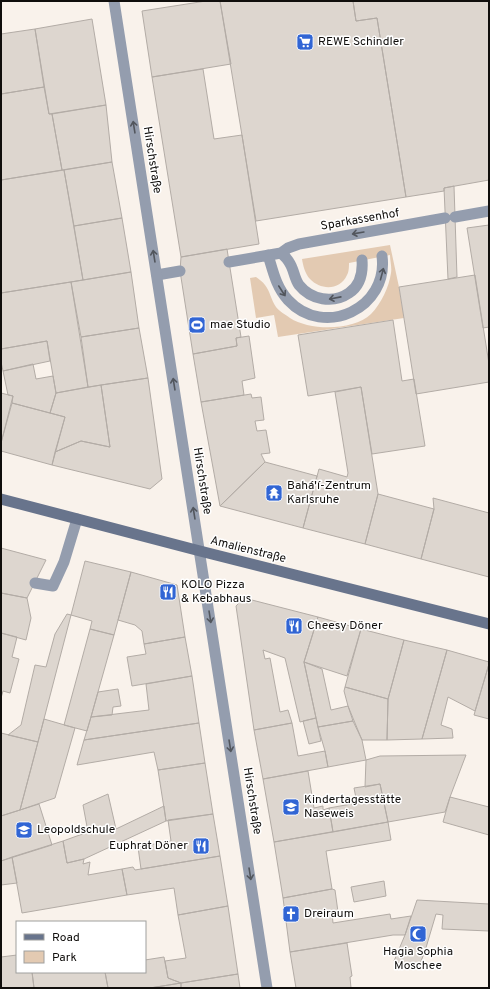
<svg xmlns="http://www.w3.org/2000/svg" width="490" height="989" font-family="Overpass,sans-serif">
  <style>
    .green { fill: #e3cab2 }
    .building { fill: #ddd6cf; stroke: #b3aca6 }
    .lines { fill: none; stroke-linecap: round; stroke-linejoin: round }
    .service { stroke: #949dae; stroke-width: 11 }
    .minor { stroke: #949dae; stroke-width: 11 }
    .secondary { stroke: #68748c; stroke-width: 11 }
    .oneway { stroke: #52565d }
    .labels { text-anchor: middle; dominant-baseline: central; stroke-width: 3; stroke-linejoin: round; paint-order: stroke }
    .poi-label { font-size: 12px; fill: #100e0c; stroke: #fff; text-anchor: start }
    .street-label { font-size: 12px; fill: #100e0c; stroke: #fff }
  </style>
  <rect width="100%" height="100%" fill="#f9f2eb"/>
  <path class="green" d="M390,245L399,287L404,318L278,337L274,315L256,318L250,278L256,277C259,279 263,282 265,285C270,291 271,300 276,307C279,311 286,315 290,318C310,331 353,331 371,314C381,304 389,287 391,273C392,267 390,261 390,255L349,263C349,266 349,272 347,275C340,291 320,290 310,279C305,274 303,265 302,259Z"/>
  <path class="building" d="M206,1H220L231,64L152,77L142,11Z
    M220,1H353L356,21L377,18L406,197L256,221Z
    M353,1H489V180L444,188V191L406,197L377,18L356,21Z
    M92,19L106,105L49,114L35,29Z
    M35,29L44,87L1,94V34Z
    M203,69L214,139L242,135L259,244L181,257L152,77Z
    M44,87L49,114H52L62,170L1,180V94Z
    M106,105L112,162L62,170L52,114Z
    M112,162L122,218L74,226L64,170Z
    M64,170L83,280L1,293V180Z
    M454,186L457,277L448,279L444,188Z
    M122,218L131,272L83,280L74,226Z
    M489,225V327L483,328L467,228Z
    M227,249L241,337L236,338L237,346L193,354L180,271L181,257Z
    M131,272L139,328L81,337L71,282Z
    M475,275L489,364V382L416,394L399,287Z
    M71,282L88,387L56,393L47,341L1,349V293Z
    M393,320L402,381L414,379L425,446L372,454L361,387L308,396L298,335Z
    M139,328L148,378L88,387L81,337Z
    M249,336L255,378L242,381L244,395L201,402L193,354L237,346L236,338Z
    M47,341L50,361L3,371L1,362V349Z
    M33,364L36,379L53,376L56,393L50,413L12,403L13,396L8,395L3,371Z
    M148,378L162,479L150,489L52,465L55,452L81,441L110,447L101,385Z
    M101,385L110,447L81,441L55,452L65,417L50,413L56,393Z
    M361,387L378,494L365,544L303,528L319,469L347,477L348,473L335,392Z
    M1,393L13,396L1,443Z
    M251,394L252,398L261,397L264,420L255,421L257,431L266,430L270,453L261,454L265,462L220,506L201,402Z
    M12,403L65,417L52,465L1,451V443Z
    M265,462L317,476L303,528L220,506Z
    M378,494L434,509L421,559L365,544Z
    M433,498L489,513V577L421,559L434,509Z
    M1,548L46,560L27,598L1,593Z
    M85,561L131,572L114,635L90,629L92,621L71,615Z
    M131,572L177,585L185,637L144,644L142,631L135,625L118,620Z
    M1,593L27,598L31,618L26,640L1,633Z
    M244,598L318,617L304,662L316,718L300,722L285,658L263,650L265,659L270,658L280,712L288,710L292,723L254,730L236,606Z
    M67,614L71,615L38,742L8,735L21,725L35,665L46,667L55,634Z
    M318,617L361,629L347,676L304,662Z
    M90,629L114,635L87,731L64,725Z
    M361,629L404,640L388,699L345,687Z
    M1,633L17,637L12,657L19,659L10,693L3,691L1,698Z
    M185,637L192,676L132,686L127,657L146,654L144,644Z
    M404,640L447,650L422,739L387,740L388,699Z
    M447,650L489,662V664L475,711L448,697L441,725L452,729L453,738L422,739Z
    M304,662L322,669L331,710L348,706L353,721L318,727Z
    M489,664V719L474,715Z
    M192,676L199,723L84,740L91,717L149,710L146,684Z
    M345,687L388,699L387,740H362L348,706L344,691Z
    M118,689L121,706L113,707L112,715L91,717L98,692Z
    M316,718L321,741L309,744L303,721Z
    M44,719L75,728L55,798L20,810Z
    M353,721L362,740L366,760L328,767L325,751L318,727Z
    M199,723L205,763L158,770L154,752L77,765L84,740Z
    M292,723L298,756L325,751L328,767L263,779L254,730Z
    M1,733L38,742L20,810L1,816Z
    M466,755L450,797L445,812L388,822L380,784L365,787L366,760L380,756Z
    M205,763L213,814L166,821L158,770Z
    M308,771L314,808L323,806V810L329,808L333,832L274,842L263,779Z
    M380,784L388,822L333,832L329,808L357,803L354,788Z
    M108,794L116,829L164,806L166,821L84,859L67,863L63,841L88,832L83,805Z
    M450,797L489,807V835L443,822Z
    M39,804L52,845L1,861V816Z
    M213,814L220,856L141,869L138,847L171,841L168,820Z
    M388,822L391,840L326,851L332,889L283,898L274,842Z
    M63,841L67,863L84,859L83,864L90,862L88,875L122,869L127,895L22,913L12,857Z
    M220,856L228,906L178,915L174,888L127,895L122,869L133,867L135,870Z
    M12,857L17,883L1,885V861Z
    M384,881L386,896L354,902L351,887Z
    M332,889L335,890L338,912L332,913L333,923L390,914L391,919L411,916L405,935H393L290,952L283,898Z
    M417,900L489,904V931L442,929L443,915L436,914L425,951L418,969L394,961L405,935Z
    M228,906L238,974L181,983L168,978L165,961L186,958L178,915Z
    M347,943L352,976L350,977L351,988H296L290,952Z
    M17,955V972H32L34,988H1V957Z
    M164,957L168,978L181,983L150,988H108L105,972H145V960Z
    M32,972H105L108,988H34Z
    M238,974L240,988H181V983Z
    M181,983V988H150Z"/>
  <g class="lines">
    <path class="service" d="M455,217L489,211
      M281,253C284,256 287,258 289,262C294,269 294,278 299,285C311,300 333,304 349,293C361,285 363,273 362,260
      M268,255C273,271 276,287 288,300C324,339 389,308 382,256
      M229,262L281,253L288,248L299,244L445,218
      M157,275L180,271
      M35,583L53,586L64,562L77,519"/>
    <path class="minor" d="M114,1L267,988"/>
    <path class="secondary" d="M1,499L200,551L489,624"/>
  </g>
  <defs><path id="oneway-shaft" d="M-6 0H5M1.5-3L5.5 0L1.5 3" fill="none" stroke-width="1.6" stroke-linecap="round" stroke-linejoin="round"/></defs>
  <g class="oneway">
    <use href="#oneway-shaft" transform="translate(134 127) rotate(-99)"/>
    <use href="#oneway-shaft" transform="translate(358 233) rotate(170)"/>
    <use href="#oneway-shaft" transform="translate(154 256) rotate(-99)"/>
    <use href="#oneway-shaft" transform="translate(382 274) rotate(-75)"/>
    <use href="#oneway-shaft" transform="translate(282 291) rotate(57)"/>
    <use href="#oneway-shaft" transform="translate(335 298) rotate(169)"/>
    <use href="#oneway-shaft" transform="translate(174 384) rotate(-99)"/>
    <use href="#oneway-shaft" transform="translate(194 513) rotate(-99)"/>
    <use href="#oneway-shaft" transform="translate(210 617) rotate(81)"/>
    <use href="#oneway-shaft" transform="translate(230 746) rotate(81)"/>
    <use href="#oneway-shaft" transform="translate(250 874) rotate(81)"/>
  </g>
  <defs>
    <g id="supermarket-square" transform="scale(0.9)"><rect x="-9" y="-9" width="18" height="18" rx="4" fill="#3165d4" stroke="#fff"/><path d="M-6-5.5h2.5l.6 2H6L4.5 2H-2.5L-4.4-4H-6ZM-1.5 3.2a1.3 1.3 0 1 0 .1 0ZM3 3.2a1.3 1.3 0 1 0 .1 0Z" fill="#fff"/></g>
    <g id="stadium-square" transform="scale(0.9)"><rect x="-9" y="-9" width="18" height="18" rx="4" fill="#3165d4" stroke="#fff"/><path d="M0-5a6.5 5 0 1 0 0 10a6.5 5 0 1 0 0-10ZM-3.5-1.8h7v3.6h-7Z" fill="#fff"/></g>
    <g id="temple-square" transform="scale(0.9)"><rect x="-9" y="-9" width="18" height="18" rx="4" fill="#3165d4" stroke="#fff"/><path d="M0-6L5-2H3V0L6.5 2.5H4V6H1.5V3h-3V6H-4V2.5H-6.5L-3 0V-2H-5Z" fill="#fff"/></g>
    <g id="restaurant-square" transform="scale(0.9)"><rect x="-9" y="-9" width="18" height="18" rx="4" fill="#3165d4" stroke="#fff"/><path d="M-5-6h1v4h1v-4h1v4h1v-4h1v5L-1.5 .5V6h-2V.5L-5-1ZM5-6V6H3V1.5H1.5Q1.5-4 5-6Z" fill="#fff"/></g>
    <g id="school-square" transform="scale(0.9)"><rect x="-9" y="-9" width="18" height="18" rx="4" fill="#3165d4" stroke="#fff"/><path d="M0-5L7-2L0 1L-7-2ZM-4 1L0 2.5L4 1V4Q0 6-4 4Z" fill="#fff"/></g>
    <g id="church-square" transform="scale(0.9)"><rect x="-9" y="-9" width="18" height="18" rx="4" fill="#3165d4" stroke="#fff"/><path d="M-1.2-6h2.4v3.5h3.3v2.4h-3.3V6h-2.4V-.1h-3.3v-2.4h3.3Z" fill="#fff"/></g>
    <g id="mosque-square" transform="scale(0.9)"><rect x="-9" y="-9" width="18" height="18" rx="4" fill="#3165d4" stroke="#fff"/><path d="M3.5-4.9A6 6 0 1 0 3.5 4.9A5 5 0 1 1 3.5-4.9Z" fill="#fff"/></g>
  </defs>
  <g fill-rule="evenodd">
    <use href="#supermarket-square" x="305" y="42"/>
    <use href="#stadium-square" x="197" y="325"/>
    <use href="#temple-square" x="274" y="493"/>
    <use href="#restaurant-square" x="168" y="592"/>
    <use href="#restaurant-square" x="294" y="626"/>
    <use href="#school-square" x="291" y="807"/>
    <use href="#school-square" x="24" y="830"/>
    <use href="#restaurant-square" x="201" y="846"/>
    <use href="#church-square" x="291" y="914"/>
    <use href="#mosque-square" x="418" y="934"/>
  </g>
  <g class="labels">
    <g class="poi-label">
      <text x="318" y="42">REWE Schindler</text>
      <text x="210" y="325">mae Studio</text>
      <text x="287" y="486">Bahá'í-Zentrum<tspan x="287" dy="14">Karlsruhe</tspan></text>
      <text x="181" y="585">KOLO Pizza<tspan x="181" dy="14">&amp; Kebabhaus</tspan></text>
      <text x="307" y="626">Cheesy Döner</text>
      <text x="304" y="800">Kindertagesstätte<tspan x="304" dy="14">Naseweis</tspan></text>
      <text x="37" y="830">Leopoldschule</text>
      <text x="188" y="846" text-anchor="end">Euphrat Döner</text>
      <text x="304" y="914">Dreiraum</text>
      <text x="418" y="952" text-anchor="middle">Hagia Sophia<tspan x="418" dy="14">Moschee</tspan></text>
    </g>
    <g class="street-label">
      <text transform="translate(152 160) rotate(81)">Hirschstraße</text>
      <text transform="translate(360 220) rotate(-10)">Sparkassenhof</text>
      <text transform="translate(202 481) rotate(81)">Hirschstraße</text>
      <text transform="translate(248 550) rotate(14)">Amalienstraße</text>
      <text transform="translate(252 801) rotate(81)">Hirschstraße</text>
    </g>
  </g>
  <rect width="490" height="989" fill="none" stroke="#100e0c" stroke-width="4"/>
  <rect x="16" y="921" width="130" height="52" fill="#ffffff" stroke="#9f9f9e"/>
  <rect x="24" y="934" width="20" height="6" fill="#68748c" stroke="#9f9f9e"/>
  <text x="52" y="941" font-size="12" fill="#100e0c">Road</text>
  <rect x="24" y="951" width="20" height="12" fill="#e3cab2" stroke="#9f9f9e"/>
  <text x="52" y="961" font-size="12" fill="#100e0c">Park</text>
</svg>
